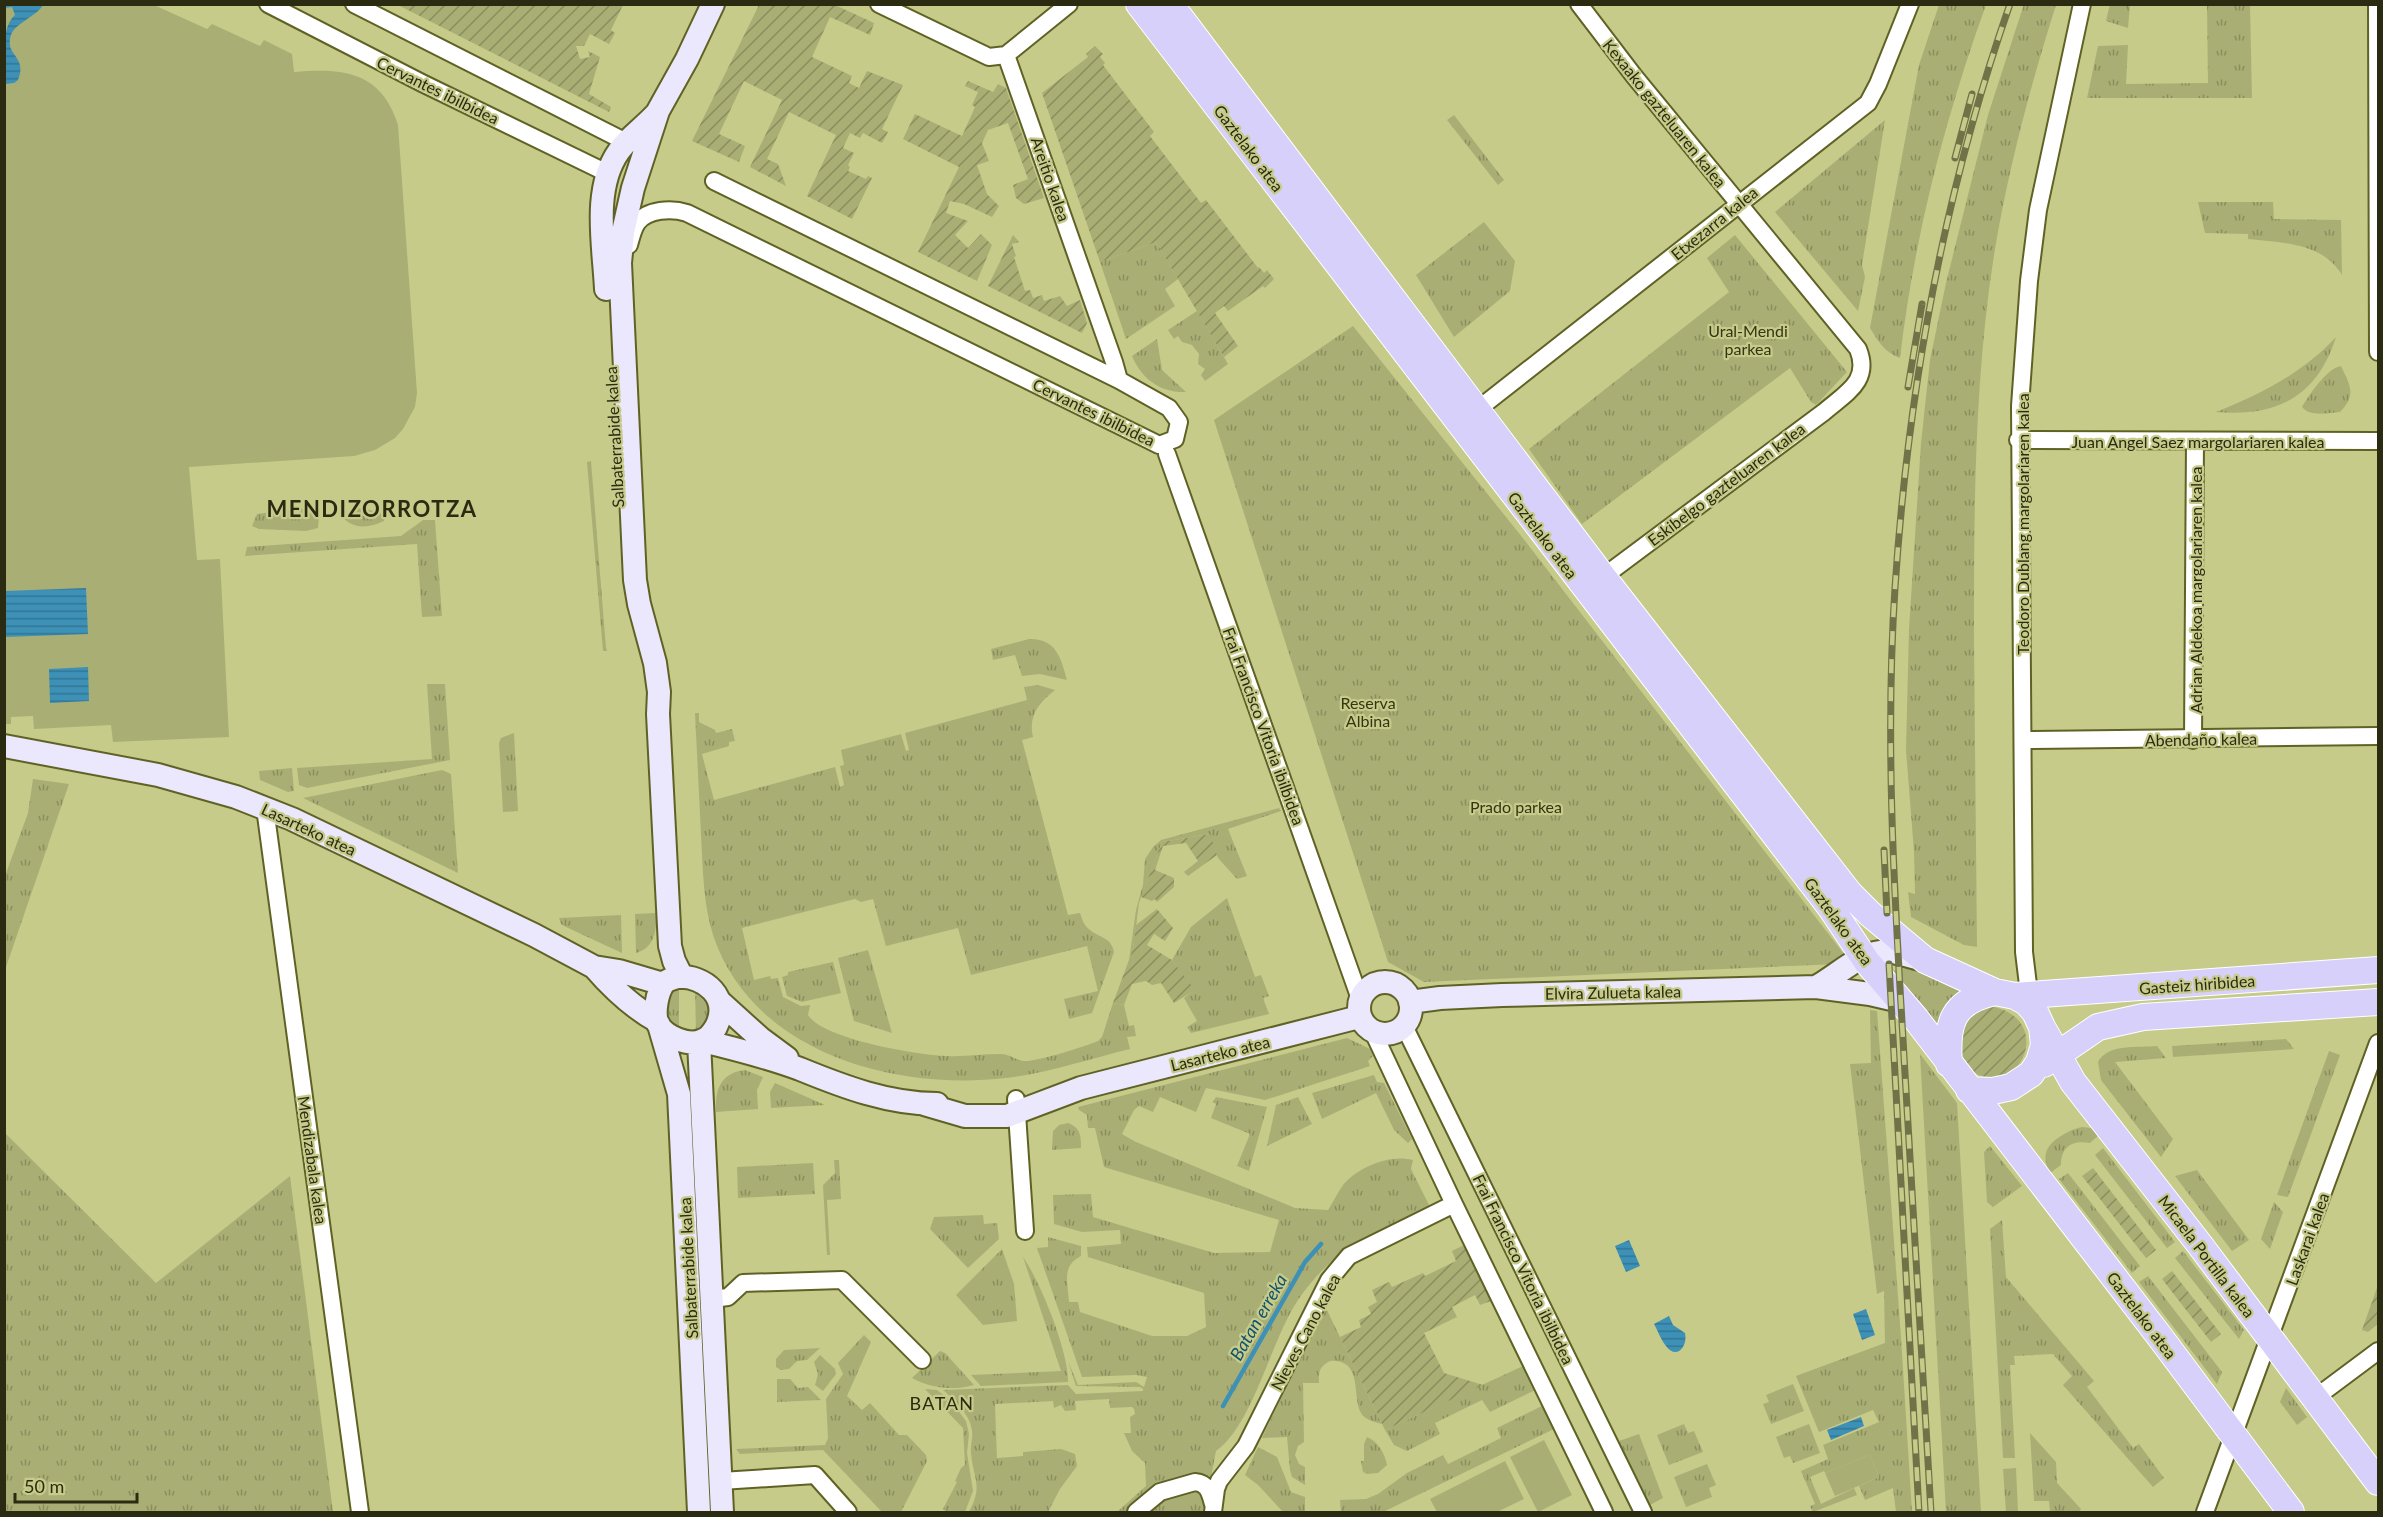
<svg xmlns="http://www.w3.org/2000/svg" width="2383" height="1517" font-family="Lato,sans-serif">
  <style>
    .grass { fill: url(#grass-tufts) }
    .garden { fill: url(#garden-furrows) }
    .pitch { fill: #a9ae74 }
    .water { fill: url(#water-rules) }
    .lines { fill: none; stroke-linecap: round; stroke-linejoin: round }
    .stream { stroke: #3d90b6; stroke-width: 4.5 }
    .street-casing { stroke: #5f6224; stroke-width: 20 }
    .secondary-casing { stroke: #5f6224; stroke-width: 26 }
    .primary-casing { stroke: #fff; stroke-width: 28 }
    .street { stroke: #fff; stroke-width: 16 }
    .secondary { stroke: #ebe7fd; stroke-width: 22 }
    .primary { stroke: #d7d0fb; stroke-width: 26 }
    .rail-casing { stroke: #707347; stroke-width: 7 }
    .rail { stroke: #c6cb8a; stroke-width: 4.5; stroke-dasharray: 14; stroke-linecap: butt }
    .labels { text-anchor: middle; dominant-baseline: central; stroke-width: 4.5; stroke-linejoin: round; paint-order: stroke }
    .street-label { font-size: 16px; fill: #2a2b11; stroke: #c6cb8a }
    .park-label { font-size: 16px; fill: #333514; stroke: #c6cb8a }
    .water-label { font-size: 18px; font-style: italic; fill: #11526e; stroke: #c6cb8a }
    .neighbourhood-label { font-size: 18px; letter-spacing: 1.5px; fill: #2a2b11; stroke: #c6cb8a }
    .district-label { font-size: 22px; font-weight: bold; letter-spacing: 1.5px; fill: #2a2b11; stroke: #c6cb8a }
  </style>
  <defs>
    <pattern id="grass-tufts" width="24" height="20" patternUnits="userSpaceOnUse" patternTransform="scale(1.5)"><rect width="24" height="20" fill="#a9ae74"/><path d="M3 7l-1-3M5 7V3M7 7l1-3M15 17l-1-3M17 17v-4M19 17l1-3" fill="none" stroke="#8a8e5e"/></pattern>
    <pattern id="garden-furrows" width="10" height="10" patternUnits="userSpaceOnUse" patternTransform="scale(1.5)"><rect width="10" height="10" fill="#a9ae74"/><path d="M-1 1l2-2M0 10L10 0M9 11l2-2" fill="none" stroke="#8a8e5e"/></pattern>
    <pattern id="water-rules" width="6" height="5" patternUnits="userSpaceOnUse" patternTransform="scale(1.5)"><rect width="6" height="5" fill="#3d90b6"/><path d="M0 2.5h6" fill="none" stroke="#337693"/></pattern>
  </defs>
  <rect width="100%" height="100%" fill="#c6cb8a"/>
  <path class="grass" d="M2024,4L2056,5C2030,87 2008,170 1994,255C1974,382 1974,513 1974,641C1975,743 1976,845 1977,947L1964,945L1911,917L1908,892L1915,894L1914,852L1906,750L1909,629L1921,443L1930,360L1946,283L1988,115Z
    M2110,4L2130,5L2128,28L2106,21Z
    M1939,5H1986C1945,118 1914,238 1900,358C1885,353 1878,341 1870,328L1919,65Z
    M2207,5H2250L2252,98H2087L2098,46L2128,45L2126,84L2208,83Z
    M1454,115L1504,180L1498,185L1447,120Z
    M1885,120L1862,265L1865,277L1858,311L1775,212Z
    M2198,202H2273L2274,219L2341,220L2342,275C2322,242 2283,243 2248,239V234L2205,233Z
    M1484,222L1515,261L1510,291L1454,337L1416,275Z
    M1735,235L1847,372L1816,405L1811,402L1790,368L1582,524L1529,449L1729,292L1707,258Z
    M1156,242L1178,279L1165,289L1175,306L1126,339L1100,262Z
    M1197,311L1228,364L1205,381L1201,375L1205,369L1198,364L1199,354L1192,345L1182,342L1178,336L1174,339L1168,330Z
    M1353,326L1522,537L1847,958L1838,964L1424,982L1388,962L1214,420Z
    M2336,337C2317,397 2277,417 2216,412C2260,395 2304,372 2336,337Z
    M1157,339L1162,370L1186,392C1160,393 1142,379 1132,356Z
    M2341,366C2350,385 2357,395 2340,412C2327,413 2310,417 2302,407C2309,395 2327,368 2341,366Z
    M591,461L606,648L607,651H603L587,462Z
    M301,508L319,516L318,528L306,531L259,529L252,526L257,514Z
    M354,508L367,509L385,515L384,521C369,528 355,530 342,517Z
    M423,520H435L442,616L422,617L417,544L245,556L247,547L401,536Z
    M1029,639C1056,638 1061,658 1067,680L1040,674L1022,676L1015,655L993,660L991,649Z
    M427,684H445L450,760L307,788L299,785L297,768L432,759Z
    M1038,685L1055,690C1039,703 1028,715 1033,737L1022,740L1068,915L1080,913C1082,919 1084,926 1090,930C1100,938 1111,937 1114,952L1092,1013L1069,1019L1064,999L1098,991L1087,946L971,975L958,928L886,946L873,899L861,902L855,899L742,928L754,980L770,976L771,979L778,978L783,997L801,1006L810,1005L808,1015C823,1039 917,1055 946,1056C964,1057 982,1054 1001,1054C1010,1054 1018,1062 1027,1061C1041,1060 1084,1047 1098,1041L1102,1037L1113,1003L1124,1005L1129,1026L1134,1025L1136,1036L1127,1037L1130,1049C1089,1059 1048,1073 1006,1078C896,1091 755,1054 714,938C703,905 703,870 701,835C699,794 697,753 695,713H699V722L715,730L716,733L732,729L735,741L729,742V746L702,754L714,800L835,767L840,787L844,785L840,766L844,765L841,750L901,734L906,751L909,750L905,733L1027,700L1024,687Z
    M514,733L518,811L503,812L499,743L501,738Z
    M292,768L294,791L288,792L260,780L259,771Z
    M442,770L451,774L458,873L303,798Z
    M33,779L69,784L5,970V876L28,813Z
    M1279,808L1281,811L1228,829L1247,876L1237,879L1218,858L1209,834L1162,842L1139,903L1133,949L1129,961L1136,910L1143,885L1145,859L1153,847L1161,840Z
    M1227,898L1255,977L1261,975L1269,996L1263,998L1269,1014L1191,1033L1187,1027L1197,1021L1184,998L1194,990L1172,960L1191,927Z
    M656,913C657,929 655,948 636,953L635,914Z
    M621,915L622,953L566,927L561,924L559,918Z
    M868,950L892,1033L854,1021L838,958Z
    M833,962L841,993L802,1002L787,996L782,977L788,975V972Z
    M1909,967L1955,988L1964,995L1936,1034L1888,972Z
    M695,986L706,988L714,1021L696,1033Z
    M679,988V1032L678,1033L662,1011L669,990Z
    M1870,1010L1877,1011L1901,1337L1912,1512H1896L1893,1488L1865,1500L1859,1486L1879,1477L1870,1455L1825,1473L1824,1471L1810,1477L1821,1504L1854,1488L1857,1495L1813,1512L1810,1506L1815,1504L1801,1471L1828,1459L1823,1445L1879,1422L1873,1410L1819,1432L1796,1376L1885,1343L1884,1291L1877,1294L1850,1064L1871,1063Z
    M1347,1038L1370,1049L1373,1056L1368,1061L1370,1066L1265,1100L1206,1088L1196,1112L1160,1097L1153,1112L1139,1106L1134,1110L1122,1134L1136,1142L1295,1208L1328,1210C1333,1202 1338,1192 1343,1185C1359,1166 1391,1154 1413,1160L1411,1169L1430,1207C1375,1233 1334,1247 1298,1300C1271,1340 1253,1425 1216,1451L1204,1512H1117L1146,1486L1145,1463L1132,1451L1124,1433H1131L1130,1417L1135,1414L1134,1409L1132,1407L1110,1408L1109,1399L1075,1401L1076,1410L1065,1411L1061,1405L1054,1408L1053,1401L995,1404L997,1458L1023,1456V1452L1061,1449L1075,1454L1077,1466L1060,1489L1048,1512H969C983,1485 974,1481 971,1454C970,1447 973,1439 972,1431C970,1414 955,1401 943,1390L1068,1385L1076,1394L1143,1391V1389L1140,1387L1076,1386L1068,1361L1078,1385L1136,1382L1144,1387L1147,1377L1136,1375L1082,1377L1037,1248L1048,1247V1237L1081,1246V1256C1061,1266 1068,1283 1069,1302H1078L1080,1312L1152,1336H1187L1206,1327L1204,1293L1088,1257L1087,1247L1121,1244L1120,1230L1082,1232L1054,1224L1053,1195L1091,1194L1093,1217L1214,1253L1270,1252L1279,1220L1104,1167L1095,1128H1088L1087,1115L1079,1110L1078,1107Z
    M2286,1039L2294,1049L2173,1057L2172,1046Z
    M2157,1046L2166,1058L2115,1062L2173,1139L2161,1157L2101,1080L2098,1062C2108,1043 2138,1048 2157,1046Z
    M2329,1051L2340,1055L2288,1197L2277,1195Z
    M1920,1054L1957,1103L1981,1512H1946Z
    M745,1070L763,1077L757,1090L758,1109L716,1112C715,1090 720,1073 745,1070Z
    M1374,1075L1377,1082L1384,1083L1412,1139L1408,1143L1394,1130L1376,1093L1322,1119L1312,1093Z
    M775,1083L825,1105L771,1108L770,1092Z
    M1216,1097L1267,1107L1249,1171L1237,1166L1250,1134L1211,1118L1216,1104L1213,1102Z
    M1298,1097L1312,1124L1267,1146L1276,1105Z
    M1068,1123C1081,1128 1081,1136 1081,1148L1052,1150L1053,1131L1059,1125Z
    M2082,1127L2091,1128L2099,1135L2090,1143C2073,1140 2061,1146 2061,1165L2050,1173C2047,1167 2044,1160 2046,1153C2049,1140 2071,1129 2082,1127Z
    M4,1132L156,1283L290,1176L333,1512H5Z
    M1990,1146L2022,1186L1993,1207L1987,1202L1984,1152Z
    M2103,1148L2175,1242L2167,1248L2095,1155Z
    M834,1160H839L841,1199L827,1200L830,1255H827L823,1185L835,1173Z
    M813,1163L815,1194L738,1198L737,1167Z
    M2197,1170L2249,1240L2232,1251L2175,1176Z
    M2068,1173L2140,1266L2132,1273L2059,1179Z
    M2274,1202L2283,1212L2270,1249L2261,1239Z
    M983,1215L984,1224L997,1223L999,1239L968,1268L930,1229L934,1217Z
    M2002,1220L2006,1277L2094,1381L2087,1387L2133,1448L2139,1444L2164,1478L2153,1487L2063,1385L2072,1376L2053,1354L2014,1356L2015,1365H2010L2015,1458H2003L1990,1229Z
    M1002,1249L1014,1284L1017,1321L983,1325L956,1295Z
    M2183,1251L2244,1330L2239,1339L2175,1258Z
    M1023,1257C1040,1281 1069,1352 1068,1382L981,1386L971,1375L1061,1371Z
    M2148,1276L2222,1372L2217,1384L2139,1282Z
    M1325,1306L1382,1424C1375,1422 1365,1420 1361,1413C1352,1396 1362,1365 1337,1361C1331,1360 1328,1361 1324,1365C1318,1370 1319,1376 1319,1383H1303L1304,1442L1298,1446L1295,1455L1299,1464L1305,1467V1485L1292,1477L1290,1470L1287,1437L1262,1438Z
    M864,1335L871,1342L847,1396L862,1410L870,1403L899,1435H907L926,1455L927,1461L901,1512H882L823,1450L740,1454L736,1449L825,1445L828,1438L826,1399L843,1374L838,1363Z
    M820,1348L807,1360L797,1361L789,1369L781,1370L776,1367V1359L784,1350Z
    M940,1351L945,1353L974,1385C955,1391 929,1388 912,1378Z
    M820,1355L835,1369L836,1374L823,1391L815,1385L818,1374L814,1362Z
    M1523,1366L1535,1390L1490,1412L1482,1400L1435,1423L1440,1434L1407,1451L1394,1445L1385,1430Z
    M777,1379H790L798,1388L808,1387L821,1400L777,1402Z
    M1793,1384L1804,1411L1771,1424L1763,1404L1769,1402L1766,1395Z
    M2286,1388L2307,1417L2297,1425L2280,1402Z
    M925,1389L937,1390L950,1400L966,1421L969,1434L967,1453L973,1491L965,1512H947L943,1509L957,1482L955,1481L961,1468L965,1465L963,1428Z
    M1542,1406L1554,1429L1383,1512H1341L1340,1500L1366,1499L1378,1494L1407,1473L1443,1455L1448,1464L1501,1438L1497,1428Z
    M1684,1424L1688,1433L1694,1431L1703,1452L1669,1465L1657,1435Z
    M1809,1424L1820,1453L1793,1463L1790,1456L1784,1458L1776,1437Z
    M2030,1433L2056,1462L2057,1483L2081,1509L2079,1512H2050L2049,1501H2034Z
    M1639,1434L1663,1498L1650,1505L1619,1441Z
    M1367,1437C1378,1441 1385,1454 1387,1465L1378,1473L1367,1474L1363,1472L1361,1461H1364V1444Z
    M1258,1447L1277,1457L1291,1492L1305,1497V1512H1283L1258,1485L1245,1475Z
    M1707,1464L1716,1485L1709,1488L1712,1497L1686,1507L1674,1477Z
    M2016,1468L2018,1512H2006L2003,1469Z"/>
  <path class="garden" d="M398,5H623L611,30L615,33L609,44L590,34L584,46H576L580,59L590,57L588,51L600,57L589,94L611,107L609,112Z
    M759,5H835L874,23L870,35L830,17L812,57L852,76L849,83L859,88L867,71L903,85L882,129L888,132L882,143L863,133L860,138L850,133L843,148L854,153L848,165L850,167L848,171L866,179L868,176L872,178L852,219L807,196L836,135L789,112L767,159L778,164L786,186L750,167L782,100L744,81L719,134L745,146L739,162L692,141Z
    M1095,46L1103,54L1100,57L1105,63L1103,65L1154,132L1150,136L1201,203L1206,200L1258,268L1259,267L1264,273L1267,270L1274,279L1265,288L1263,286L1228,311L1224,306L1215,313L1238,346L1224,357L1156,242L1100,262L1042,93L1088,57L1086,54Z
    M968,81L993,92L998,84L1006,88L1044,198L1024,204L1016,198L1013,185L1028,179L1008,123L988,130L982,143L989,161L977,165L987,194L999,206L992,217L964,204L950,201L946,213L968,221L955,235L968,248L981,234L992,245L977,281L918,252L959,167L903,139L915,114L962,136L975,107L972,105L978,92L965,86Z
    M1013,235L1019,242L1012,244L1016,256L1014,257L1025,291L1030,290L1033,298L1042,295L1044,301L1060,296L1067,306L1080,300L1087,323L1082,333L988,286Z
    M1210,834L1217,855L1188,876L1184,872L1198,861L1186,843L1163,846L1155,870L1174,878V887L1157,902L1155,899L1152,901L1141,897L1162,842Z
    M1157,909L1173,928L1165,941L1154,934L1147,945L1172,960L1195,990L1174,1003L1161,983L1152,985L1146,981L1132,984L1124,1005L1113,1003L1133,949L1136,925Z
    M1989,1006C2053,1016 2025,1093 1979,1075C1972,1072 1964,1067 1961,1061C1958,1053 1958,1041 1957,1033L1975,1010Z
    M2093,1168L2156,1250L2146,1258L2082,1176Z
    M1464,1245L1491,1301L1480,1305L1475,1295L1452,1307L1457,1317L1424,1333L1444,1373L1483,1385L1385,1430L1340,1337L1361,1327L1359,1320L1371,1314L1368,1307L1377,1302L1372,1290L1389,1282L1392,1287L1423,1273L1425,1276L1456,1261L1452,1251Z
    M2172,1271L2221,1334L2211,1342L2162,1279Z
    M2378,1285V1324L2368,1332L2362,1330Z"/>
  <path class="pitch" d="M4,5H154L207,29L212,24L260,46L264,40L292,54L294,72C343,68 381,71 398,125L417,393L415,407L403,429L395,438L375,450L354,456L189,467L197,560L220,559L229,737L113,742L111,725L34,729L33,716L11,717V724H5Z
    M1544,1440L1572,1495L1538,1512L1510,1457Z
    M1870,1455L1879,1477L1835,1496L1825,1473Z
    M1505,1461L1524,1499L1497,1512H1437L1430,1499Z"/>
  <path class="water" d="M5,4L43,5C36,17 15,23 11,35C4,57 28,55 18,80L14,83L5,84C4,64 0,28 15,15L12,7L5,8Z
    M86,588L88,634L5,637V591Z
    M88,667L89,701L50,703L49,669Z
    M1629,1240L1640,1266L1626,1272L1615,1246Z
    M1866,1309L1875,1335L1862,1340L1853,1314Z
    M1669,1316L1673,1325L1685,1333C1688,1347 1676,1360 1666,1346C1661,1340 1658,1331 1654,1324Z
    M1861,1417L1864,1426L1831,1440L1827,1430Z"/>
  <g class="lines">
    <path class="stream" d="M1223,1406L1305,1262L1321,1244"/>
    <g class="street-casing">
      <path id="street" d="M268,4L422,83L609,174
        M354,4L626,142
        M879,4L989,57L1006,55
        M1069,4L1006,55L1114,362L1119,380
        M1579,4L1634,76L1858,349C1871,381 1846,393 1824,412L1595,583
        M2377,4L2378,352
        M629,245C631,238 633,229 637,223C647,209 672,208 687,213L1149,440L1159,445L1175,439L1179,422L1169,408L1119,380L714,181
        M1477,410L1868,103L1878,84L1910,4
        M2018,440L2378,441
        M1167,454L1360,999
        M2023,740L2378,736
        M2193,740L2195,441
        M265,808L360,1512
        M2032,1002L2029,993L2024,952L2020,406L2029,281L2038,210L2082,4
        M1404,1026L1643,1512
        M1373,1032L1454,1204L1604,1512
        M1016,1099L1025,1231
        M712,1299L728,1297L743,1283L842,1280L922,1360
        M2315,1398L2378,1351
        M721,1481L815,1475L848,1512
        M1136,1512L1160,1492L1195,1482C1208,1483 1210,1493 1213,1504
        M1213,1512L1216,1489L1219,1481L1246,1446L1329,1280L1349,1256L1454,1204
        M2205,1512L2378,1043"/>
    </g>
    <g class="secondary-casing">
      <path id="secondary" d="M606,289C604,246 592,189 619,151C629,137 643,128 655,115
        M4,746L158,775L236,797L292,819L534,935L594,967L619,971L663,984
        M594,967C613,989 632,1007 657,1021
        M677,977C705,975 731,998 716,1027C713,1032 709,1038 703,1040C689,1047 665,1037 658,1024C653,1014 657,992 664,983C667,980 672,979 677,977Z
        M682,977L674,961L670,946L658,714L659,692L655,663L639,604L635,580L620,263L623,232L633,188L658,111L687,59L713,4
        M1359 1008a26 26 0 1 1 52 0a26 26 0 1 1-52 0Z
        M1816,987C1840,974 1863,948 1892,952C1903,954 1914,958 1925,960
        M719,1001L760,1038L787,1058
        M1410,1002L1440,998L1502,995L1816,987L1870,994L1900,1001
        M659,1025L679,1094L699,1512
        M703,1041C736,1049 768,1057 800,1069C844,1087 889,1104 937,1104
        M699,1042L722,1512
        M924,1104L965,1116H1007L1081,1088L1359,1017"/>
    </g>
    <g class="primary-casing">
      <path id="primary" d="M1139,4L1831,908L1867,962L1916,1019L2160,1337L2291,1512
        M1170,4L1603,577L1850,894L1870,914L1925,960L1995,992L2015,996L2026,1002L2035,1012L2042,1027L2044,1045L2039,1062L2031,1074L2011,1087L1993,1091L1969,1090
        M2015,996L2378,970
        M2042,1027L2073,1082L2200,1245L2378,1482
        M1949,1064C1946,1023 1952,1001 1995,992
        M2044,1064L2098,1027L2143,1017L2378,1002"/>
    </g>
    <use href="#street" class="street"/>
    <use href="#secondary" class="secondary"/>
    <use href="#primary" class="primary"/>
    <g class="rail-casing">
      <path id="rail" d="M1955,158L1972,94
        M1908,387L1922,304
        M1884,850L1887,913
        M1889,964L1919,1512
        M1931,1512C1922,1355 1912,1197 1903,1039C1894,889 1885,738 1895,588C1908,390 1944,192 2010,4"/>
    </g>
    <use href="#rail" class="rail"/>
  </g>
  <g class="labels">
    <g class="street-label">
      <text transform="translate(438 90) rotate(26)">Cervantes ibilbidea</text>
      <text transform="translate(1665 113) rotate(51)">Kexaako gazteluaren kalea</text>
      <text transform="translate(1249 148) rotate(53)">Gaztelako atea</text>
      <text transform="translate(1051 179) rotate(71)">Areitio kalea</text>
      <text transform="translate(1714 223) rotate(-39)">Etxezarra kalea</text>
      <text transform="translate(1094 412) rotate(26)">Cervantes ibilbidea</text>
      <text transform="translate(614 437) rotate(-93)">Salbaterrabide kalea</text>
      <text x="2198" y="441">Juan Angel Saez margolariaren kalea</text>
      <text transform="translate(1726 484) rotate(-37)">Eskibelgo gazteluaren kalea</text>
      <text transform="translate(2022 524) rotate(-90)">Teodoro Dublang margolariaren kalea</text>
      <text transform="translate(1543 535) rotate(53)">Gaztelako atea</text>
      <text transform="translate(2195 590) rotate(-90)">Adrian Aldekoa margolariaren kalea</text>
      <text transform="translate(1264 726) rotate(70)">Frai Francisco Vitoria ibilbidea</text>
      <text transform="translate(2201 739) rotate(-1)">Abendaño kalea</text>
      <text transform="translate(309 829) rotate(25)">Lasarteko atea</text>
      <text transform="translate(1839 921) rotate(54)">Gaztelako atea</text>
      <text transform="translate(2197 984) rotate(-4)">Gasteiz hiribidea</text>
      <text transform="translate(1613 992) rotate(-1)">Elvira Zulueta kalea</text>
      <text transform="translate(1220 1053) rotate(-14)">Lasarteko atea</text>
      <text transform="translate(313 1160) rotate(82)">Mendizabala kalea</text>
      <text transform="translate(2307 1239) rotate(-70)">Laskarai kalea</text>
      <text transform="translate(2207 1256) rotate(53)">Micaela Portilla kalea</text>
      <text transform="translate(688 1268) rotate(-93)">Salbaterrabide kalea</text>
      <text transform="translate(1524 1269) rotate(64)">Frai Francisco Vitoria ibilbidea</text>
      <text transform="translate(2142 1315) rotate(53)">Gaztelako atea</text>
      <text transform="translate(1305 1332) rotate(-62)">Nieves Cano kalea</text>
    </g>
    <g class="park-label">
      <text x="1748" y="330">Ural-Mendi<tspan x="1748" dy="18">parkea</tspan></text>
      <text x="1368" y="702">Reserva<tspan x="1368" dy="18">Albina</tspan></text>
      <text x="1516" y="806">Prado parkea</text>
    </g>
    <g class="water-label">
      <text transform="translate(1258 1317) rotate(-60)">Batan erreka</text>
    </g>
    <g class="neighbourhood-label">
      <text x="942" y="1403">BATAN</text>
    </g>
    <g class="district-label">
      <text x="372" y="508">MENDIZORROTZA</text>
    </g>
  </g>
  <rect width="2383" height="1517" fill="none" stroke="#2a2b11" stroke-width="12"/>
  <path d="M15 1493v9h122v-9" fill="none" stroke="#2a2b11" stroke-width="3"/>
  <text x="24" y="1493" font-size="18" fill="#2a2b11" stroke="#c6cb8a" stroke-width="4.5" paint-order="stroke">50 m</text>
</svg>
